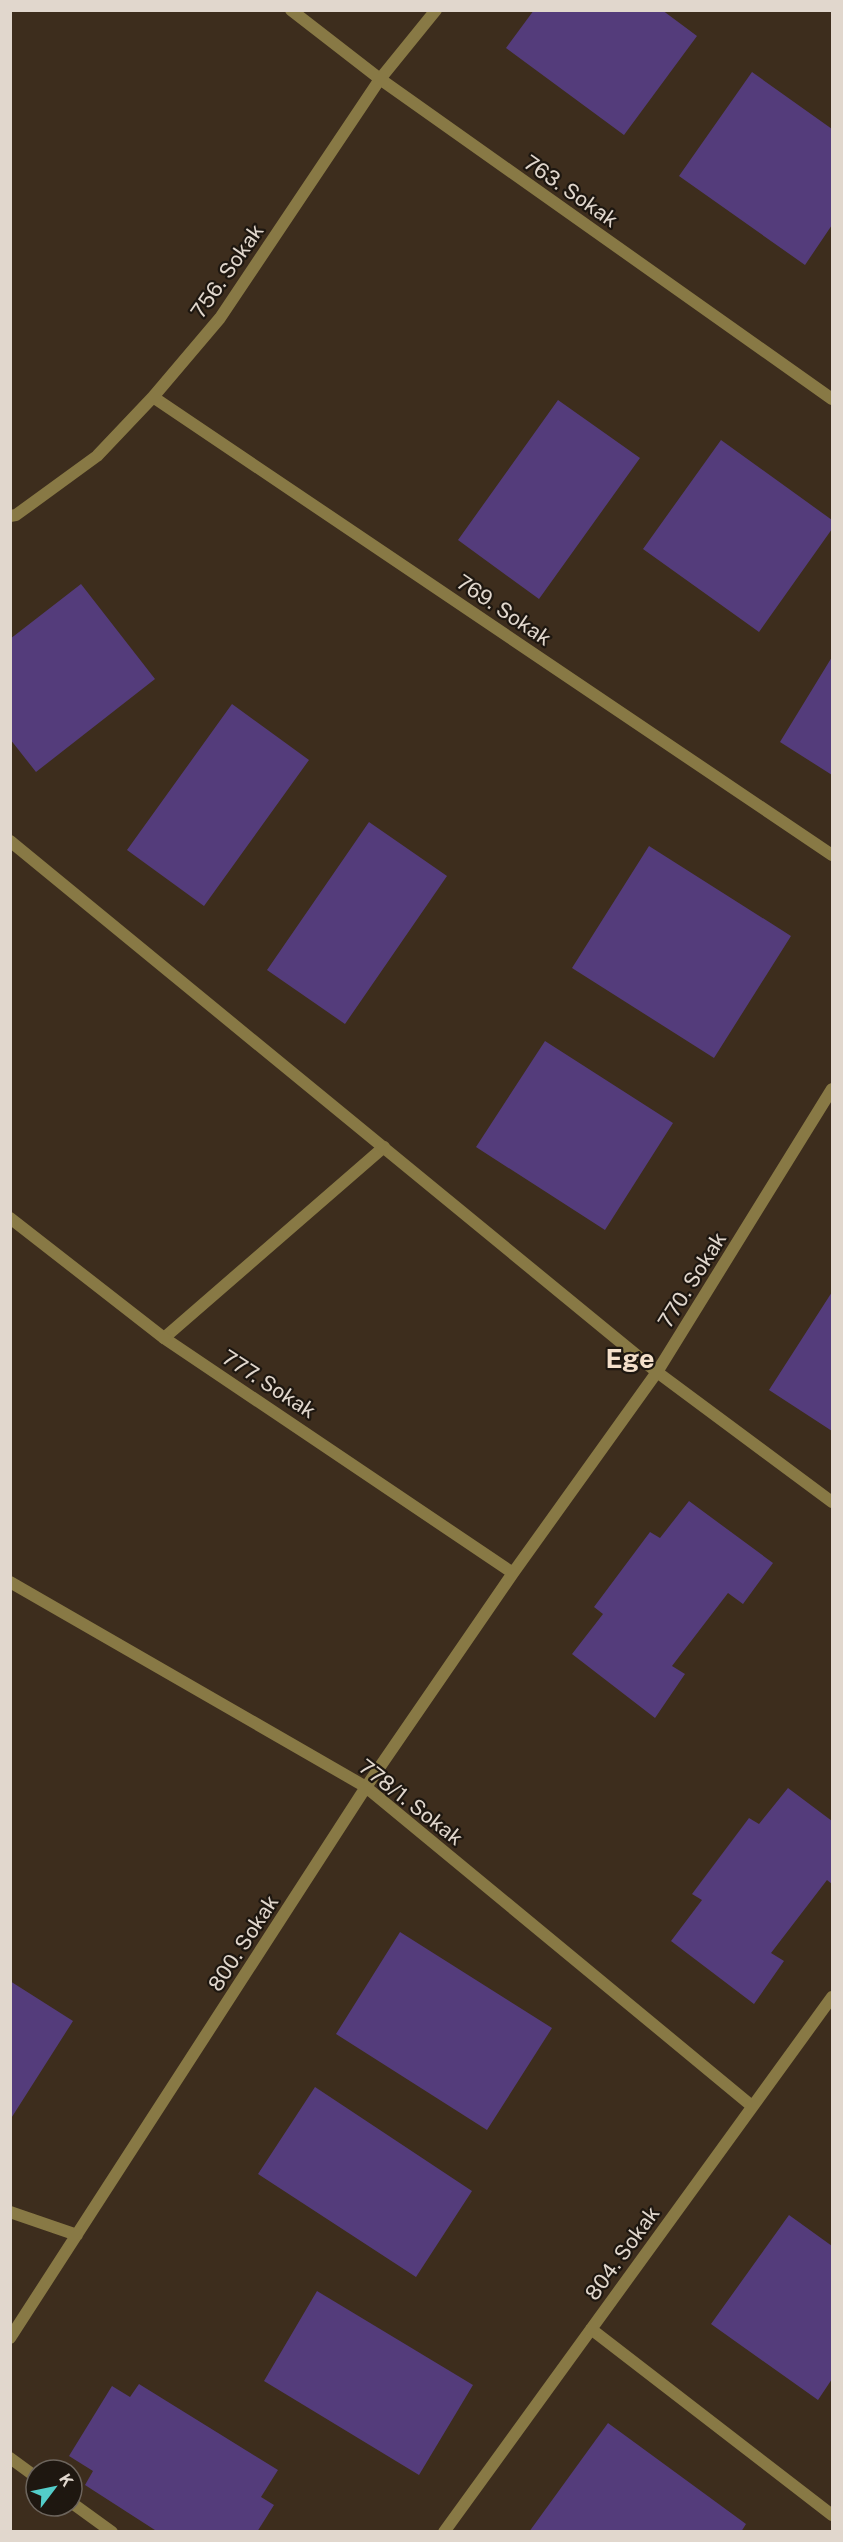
<svg xmlns="http://www.w3.org/2000/svg" width="843" height="2542" font-family="'Public Sans',sans-serif">
  <style>
    .building { fill: #543c7b }
    .lines { fill: none; stroke-linecap: round; stroke-linejoin: round }
    .service { stroke: #887945; stroke-width: 12 }
    .minor { stroke: #887945; stroke-width: 12 }
    .labels { text-anchor: middle; dominant-baseline: central; stroke-width: 4.5; stroke-linejoin: round; paint-order: stroke }
    .street-label { font-size: 21px; fill: #e1d7cd; stroke: #1e1710 }
    .district-label { font-size: 27px; font-weight: bold; fill: #f4e0cb; stroke: #1e1710 }
  </style>
  <rect width="100%" height="100%" fill="#3d2d1d"/>
  <path class="building" d="M534,10H662L697,36L624,135L506,48Z
    M752,72L832,129V225L805,265L679,176Z
    M558,400L640,458L539,599L458,540Z
    M721,440L832,520V529L759,632L643,549Z
    M81,584L155,679L36,772L10,739V639Z
    M832,657V775L780,742Z
    M232,704L309,760L204,906L127,850Z
    M369,822L447,876L345,1024L267,970Z
    M649,846L791,936L714,1058L572,968Z
    M545,1041L673,1123L605,1230L476,1147Z
    M832,1292V1431L769,1390Z
    M689,1501L773,1563L743,1604L728,1593L672,1666L685,1674L655,1718L572,1654L603,1614L594,1607L650,1532L660,1538Z
    M788,1788L832,1821V1884L827,1880L771,1953L784,1961L754,2004L671,1941L702,1900L692,1894L749,1818L759,1824Z
    M400,1932L552,2028L487,2130L336,2034Z
    M10,1981L73,2021L10,2120Z
    M315,2087L472,2191L416,2277L258,2174Z
    M789,2215L832,2246V2379L818,2400L711,2324Z
    M317,2291L473,2385L419,2475L264,2381Z
    M139,2384L278,2470L261,2497L274,2505L257,2532H158L85,2485L93,2471L69,2456L112,2386L130,2397Z
    M608,2423L746,2524L741,2532H529Z"/>
  <g class="lines">
    <path class="service" d="M164,1338L384,1147"/>
    <path class="minor" d="M291,10L380,79L832,399
      M153,397L832,855
      M10,516L16,515L97,456L153,397L220,318L380,79L436,10
      M10,841L657,1372L832,1502
      M10,1218L164,1338L513,1573
      M10,1582L366,1787L752,2106
      M10,2212L77,2235
      M591,2329L832,2515
      M10,2338L366,1787L513,1573L657,1372L832,1089
      M10,2458L36,2477
      M72,2503L112,2532
      M444,2532L832,1997"/>
  </g>
  <g class="labels">
    <g class="street-label">
      <text transform="translate(571 191) rotate(35)">763. Sokak</text>
      <text transform="translate(227 271) rotate(-55)">756. Sokak</text>
      <text transform="translate(504 610) rotate(34)">769. Sokak</text>
      <text transform="translate(692 1280) rotate(-58)">770. Sokak</text>
      <text transform="translate(269 1384) rotate(33)">777. Sokak</text>
      <text transform="translate(411 1802) rotate(38)">778/1. Sokak</text>
      <text transform="translate(243 1943) rotate(-57)">800. Sokak</text>
      <text transform="translate(622 2253) rotate(-54)">804. Sokak</text>
    </g>
    <g class="district-label">
      <text x="630" y="1358">Ege</text>
    </g>
  </g>
  <rect width="843" height="2542" fill="none" stroke="#e1d7cd" stroke-width="24"/>
  <g transform="translate(54 2488) rotate(58)"><circle r="28" fill="#1e1710" stroke="#6c645c" stroke-width="1.5"/>
  <path d="M0-4.5L10 22L0 15L-10 22Z" fill="#53cdc9"/>
  <text y="-9" font-size="16" font-weight="bold" text-anchor="middle" fill="#e1d7cd">K</text>
  </g>
</svg>
